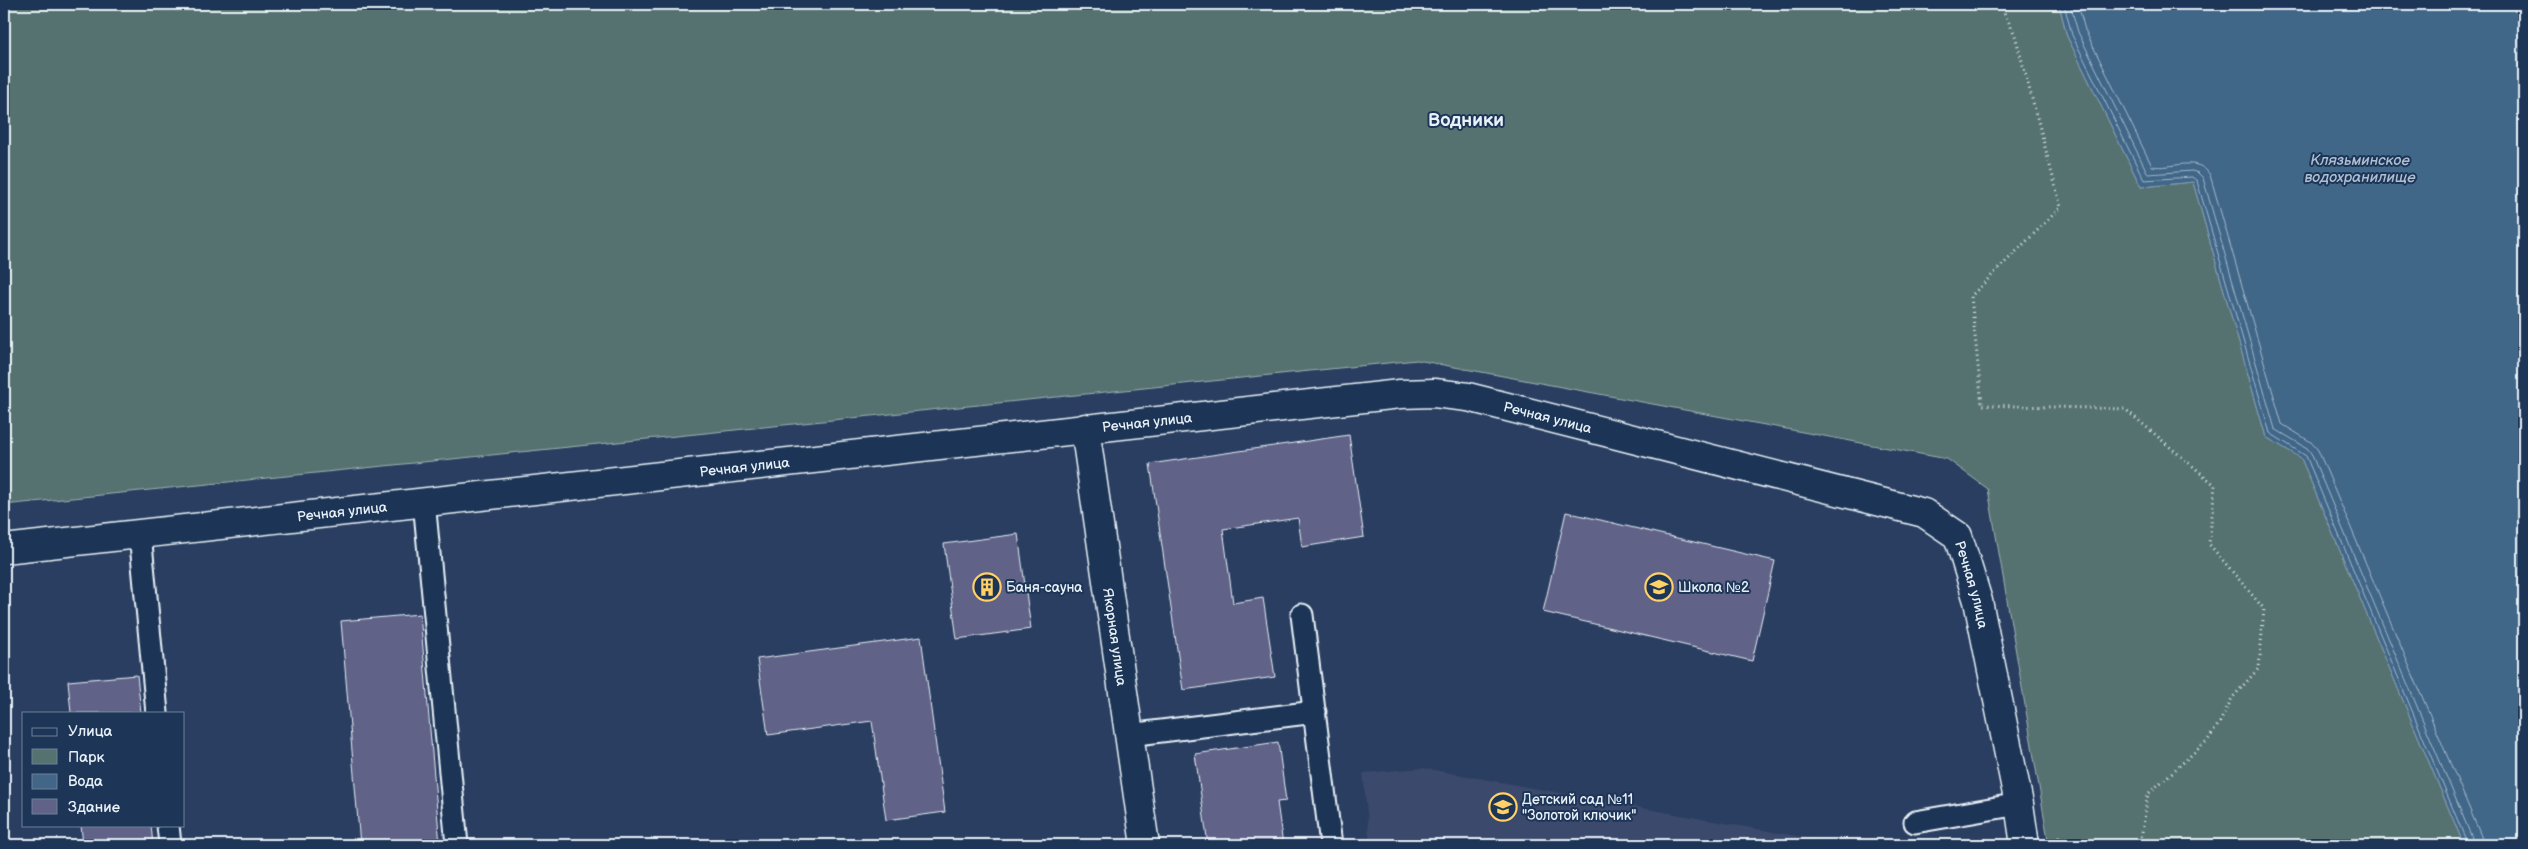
<svg xmlns="http://www.w3.org/2000/svg" width="2528" height="849" font-family="'Balsamiq Sans',sans-serif">
  <style>
    .built { fill: #3a496c }
    .green { fill: #567270; stroke: #9fb2b4 }
    .water { fill: #416688; stroke: #849eb5 }
    .lines { fill: none; stroke-linecap: round; stroke-linejoin: round }
    .shore { stroke: #a5b9cb; stroke-width: 1 }
    .building { fill: #606287; stroke: #e8f1f8 }
    .service-casing { stroke: #e8f1f8; stroke-width: 25 }
    .minor-casing { stroke: #e8f1f8; stroke-width: 31 }
    .path { stroke: #e8f1f8; stroke-width: 3; stroke-dasharray: 1 4; stroke-linecap: butt }
    .service { stroke: #1d3557; stroke-width: 21 }
    .minor { stroke: #1d3557; stroke-width: 28 }
    .labels { text-anchor: middle; dominant-baseline: central; stroke-width: 4; stroke-linejoin: round; paint-order: stroke }
    .street-label { font-size: 14px; fill: #e8f1f8; stroke: #1d3557 }
    .poi-label { font-size: 14px; fill: #e8f1f8; stroke: #1d3557; text-anchor: start }
    .water-label { font-size: 15px; font-style: italic; fill: #aec0d1; stroke: #1d3557 }
    .district-label { font-size: 19px; font-weight: bold; fill: #e8f1f8; stroke: #1d3557 }
  </style>
  <rect width="100%" height="100%" fill="#2a3e61"/>
  <filter id="ink" filterUnits="userSpaceOnUse"><feTurbulence type="fractalNoise" baseFrequency=".02" numOctaves="2"/><feDisplacementMap in="SourceGraphic" scale="10" xChannelSelector="R" yChannelSelector="G"/><feConvolveMatrix kernelMatrix="1 2 1 2 8 2 1 2 1" color-interpolation-filters="sRGB"/></filter>
  <g filter="url(#ink)">
    <path class="built" d="M1423,768L1829,842V845H1370L1363,773Z"/>
    <path class="green" d="M4,4H2059L2067,36L2141,187L2193,182L2266,437L2301,458L2464,845H2049L1988,489L1947,459L1417,360L4,505Z"/>
    <path class="water" d="M2059,4H2524V845H2464L2301,458L2266,437L2193,182L2141,187L2067,36Z"/>
    <g class="lines">
      <path class="shore" d="M2064,4L2072,35L2144,180L2192,177L2197,181L2270,433L2306,456L2468,845
        M2070,4L2078,32L2148,174L2192,171L2198,173L2203,178L2275,429L2307,448L2311,453L2475,845
        M2078,4L2085,30L2152,166C2171,170 2197,154 2210,175L2282,424L2311,442L2318,450L2481,836L2482,845"/>
    </g>
    <path class="building" d="M1349,435L1364,537L1302,547L1298,518L1223,529L1233,603L1263,598L1275,677L1183,690L1150,464Z
      M1566,512L1775,561L1752,661L1543,612Z
      M1018,534L1031,629L957,639L944,544Z
      M420,614L440,845H360L341,621Z
      M921,637L945,812L886,820L872,721L768,735L757,659Z
      M137,675L141,713H71L68,681Z
      M1278,742L1286,801L1277,802L1283,845H1208L1195,754Z
      M81,825H151L153,845H83Z"/>
    <g class="lines">
      <g class="service-casing">
        <path id="service" d="M424,501L457,845
          M140,533L157,713
          M1302,615L1331,845
          M1129,735L1315,712
          M1915,822L2019,804
          M168,825L170,845"/>
      </g>
      <g class="minor-casing">
        <g id="minor">
          <path id="s1" d="M1085,428L1145,845"/>
          <path id="s2" d="M4,549L1400,394L1434,393L1468,397L1924,513L1958,536L1978,601L2019,804L2025,845"/>
        </g>
      </g>
      <path class="path" d="M2000,4L2015,35L2061,207L1971,296L1982,405L2125,409L2215,485L2209,544L2264,609L2259,668L2232,698L2220,722L2208,740L2148,794L2140,845
        M2058,837L2067,845
        M1884,845L1891,840"/>
      <use href="#service" class="service"/>
      <use href="#minor" class="minor"/>
    </g>
  </g>
  <defs>
    <g id="building-ring" transform="scale(1.4375)"><circle r="9.5" fill="#1d3557" stroke="#ffd166" stroke-width="1.5"/><path d="M-4-6H4V6H1V3H-1V6H-4ZM-2.5-4.3h1.7v1.8h-1.7ZM.8-4.3h1.7v1.8H.8ZM-2.5-1h1.7V.8h-1.7ZM.8-1h1.7V.8H.8Z" fill="#ffd166"/></g>
    <g id="school-ring" transform="scale(1.4375)"><circle r="9.5" fill="#1d3557" stroke="#ffd166" stroke-width="1.5"/><path d="M0-5L7-2L0 1L-7-2ZM-4 1L0 2.5L4 1V4Q0 6-4 4Z" fill="#ffd166"/></g>
  </defs>
  <g fill-rule="evenodd">
    <use href="#building-ring" x="987" y="587"/>
    <use href="#school-ring" x="1659" y="587"/>
    <use href="#school-ring" x="1503" y="807"/>
  </g>
  <g class="labels">
    <g class="street-label">
      <text stroke="none"><textPath href="#s2" startOffset="1555">Речная улица</textPath></text>
      <text stroke="none"><textPath href="#s2" startOffset="1150">Речная улица</textPath></text>
      <text stroke="none"><textPath href="#s2" startOffset="745">Речная улица</textPath></text>
      <text stroke="none"><textPath href="#s2" startOffset="340">Речная улица</textPath></text>
      <text stroke="none"><textPath href="#s2" startOffset="2035">Речная улица</textPath></text>
      <text stroke="none"><textPath href="#s1" startOffset="211">Якорная улица</textPath></text>
    </g>
    <g class="poi-label">
      <text x="1006" y="587">Баня-сауна</text>
      <text x="1678" y="587">Школа №2</text>
      <text x="1522" y="799">Детский сад №11<tspan x="1522" dy="16">"Золотой ключик"</tspan></text>
    </g>
    <g class="water-label">
      <text x="2360" y="160">Клязьминское<tspan x="2360" dy="17">водохранилище</tspan></text>
    </g>
    <g class="district-label">
      <text x="1466" y="120">Водники</text>
    </g>
  </g>
  <rect width="2528" height="849" fill="none" stroke="#1d3557" stroke-width="20"/>
  <rect x="10" y="10" width="2508" height="829" fill="none" stroke="#e8f1f8" stroke-width="2" filter="url(#ink)"/>
  <rect x="22" y="712" width="162" height="115" fill="#1d3557" stroke="#6e8097"/>
  <rect x="32" y="728" width="25" height="8" fill="#1d3557" stroke="#6e8097"/>
  <text x="68" y="736" font-size="15" fill="#e8f1f8">Улица</text>
  <rect x="32" y="749" width="25" height="15" fill="#567270" stroke="#6e8097"/>
  <text x="68" y="762" font-size="15" fill="#e8f1f8">Парк</text>
  <rect x="32" y="774" width="25" height="15" fill="#416688" stroke="#6e8097"/>
  <text x="68" y="786" font-size="15" fill="#e8f1f8">Вода</text>
  <rect x="32" y="799" width="25" height="15" fill="#606287" stroke="#6e8097"/>
  <text x="68" y="812" font-size="15" fill="#e8f1f8">Здание</text>
</svg>
